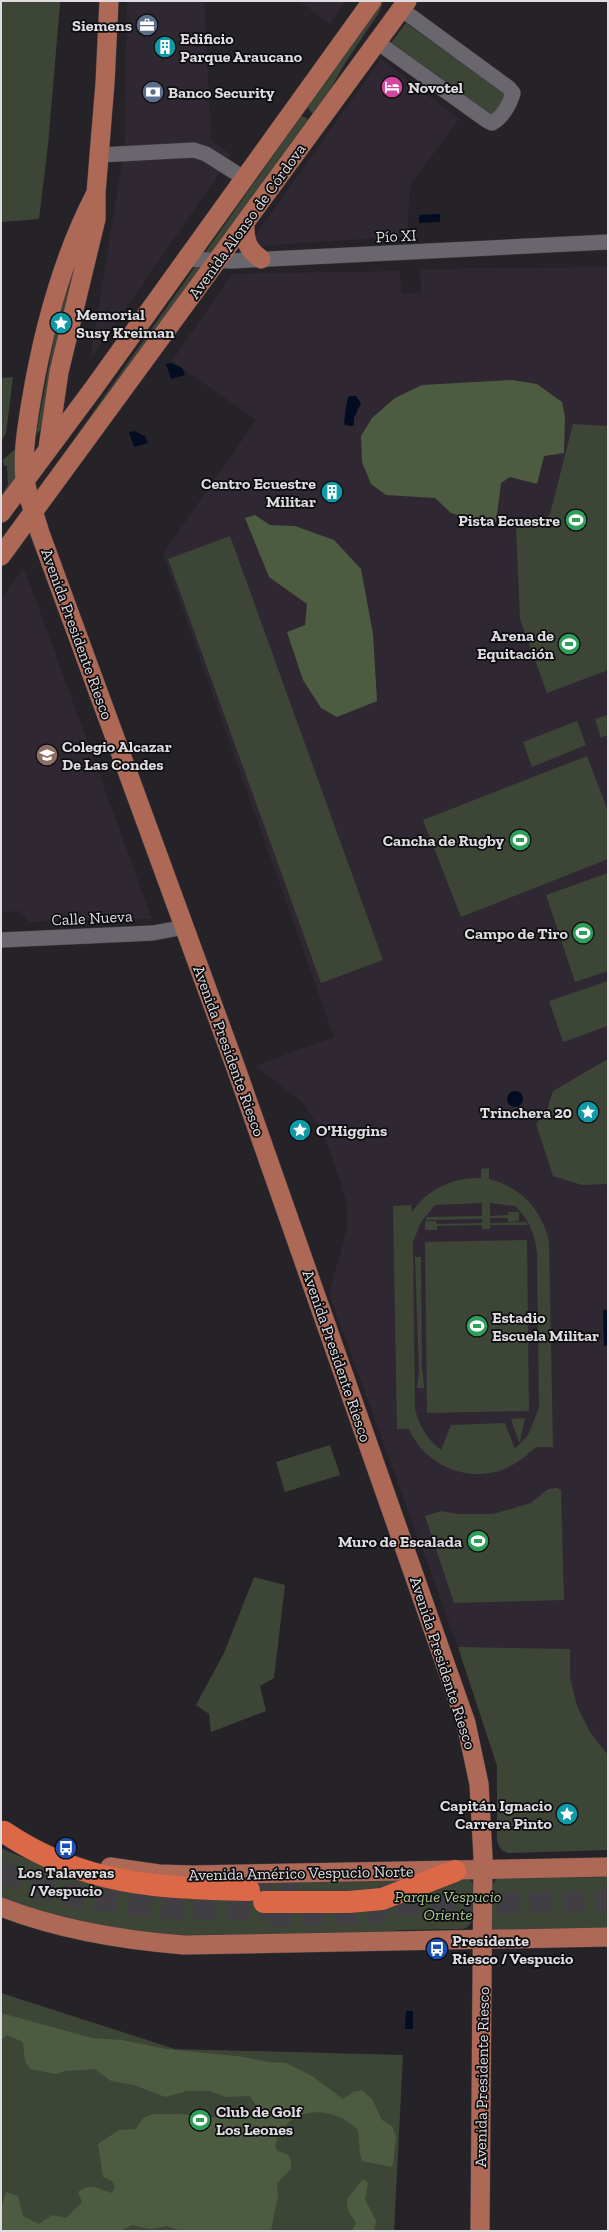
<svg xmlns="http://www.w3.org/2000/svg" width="609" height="2232" font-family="'Zilla Slab',serif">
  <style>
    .built { fill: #2f2833 }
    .green { fill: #3d4636; fill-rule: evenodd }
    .forest { fill: #4d5c40 }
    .water { fill: #030c21 }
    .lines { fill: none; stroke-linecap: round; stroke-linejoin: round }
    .highway-tunnel { stroke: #423f44; stroke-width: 22; stroke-dasharray: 22 11; stroke-linecap: butt }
    .minor-casing { stroke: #413e43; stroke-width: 16 }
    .major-casing { stroke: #413e43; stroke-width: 20 }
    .highway-casing { stroke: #413e43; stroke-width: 23 }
    .minor { stroke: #6a666d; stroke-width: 15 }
    .major { stroke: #ae6856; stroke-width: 19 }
    .highway { stroke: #db6947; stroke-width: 22 }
    .labels { text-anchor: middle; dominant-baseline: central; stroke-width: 3.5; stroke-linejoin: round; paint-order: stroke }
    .poi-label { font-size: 16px; font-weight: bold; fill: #dfdde1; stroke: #0e0d0f; text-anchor: end }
    .street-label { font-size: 16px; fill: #dfdde1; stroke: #0e0d0f }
    .park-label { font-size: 16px; font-style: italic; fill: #aeca95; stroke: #0e0d0f }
  </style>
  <rect width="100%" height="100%" fill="#262328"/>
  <path class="built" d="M127,1H204L211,141L232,155L90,360L125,145Z
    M299,1H346L330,24Z
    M381,59L459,119L410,185L407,236L261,246L255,236Z
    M608,267V1850L509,1853L502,1851L497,1840V1766L458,1647L329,1293L347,1230V1205L341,1183L328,1146L312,1116L302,1102L255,1066L334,1037L163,554L256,420L172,361L232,274L400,271L401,293H421L420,269Z
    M24,568L152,919L29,922L20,911L1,912V599Z"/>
  <path class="green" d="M1,1H60V4L48,145L39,219L1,222Z
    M384,1L378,14L345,63L315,117L307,107Z
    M406,23L509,96L494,120L390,44Z
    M301,116L307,118L308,123L63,461V455Z
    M79,256L47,422L36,435L58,316Z
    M13,377L6,433L1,442V378Z
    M573,424L608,426V670L547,693L520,619L516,528L538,525L550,514Z
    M15,449L18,475L4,498L1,495L8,485L7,466H4L3,460Z
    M230,536L383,960L321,983L168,559Z
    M608,715V735L601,738L595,719Z
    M577,721L586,745L532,767L523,742Z
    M587,756L608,811V859L461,917L423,820Z
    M608,873V971L575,982L546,895Z
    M608,981V1026L563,1042L549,1001Z
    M608,1059V1184L582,1185L553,1176L536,1124L547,1110L553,1091Z
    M489,1168V1179C521,1187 541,1209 549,1241L553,1447C548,1448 539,1446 535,1448C531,1450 527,1456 523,1458C517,1463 509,1467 502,1470C465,1483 424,1464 409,1429H397L393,1206L411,1205L412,1212C427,1189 454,1177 481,1178V1169ZM482,1203V1216L426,1217V1220L482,1219V1223L437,1224L436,1221H425V1230H437V1226L482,1225V1229H490V1225H527V1222L490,1223V1218H508V1222L519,1221V1212H508V1215L490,1216V1203L515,1206C529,1219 535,1234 537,1253L539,1408L528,1435L515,1449L505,1423L451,1425L441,1450C427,1439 419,1426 415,1409L413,1242L421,1222L435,1205Z
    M527,1240L529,1411L427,1413L425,1242Z
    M415,1257H421L422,1372H423L424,1388H417L419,1372Z
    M525,1418L520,1441L519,1442L511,1419Z
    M330,1445L340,1475L285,1492L276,1462Z
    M557,1488L561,1490L564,1600L454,1603L425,1516L442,1511L458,1514H493L531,1503L548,1489Z
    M254,1577L285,1585L274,1678L260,1686L266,1711L211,1732L209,1714L196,1705L224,1653Z
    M458,1647L570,1649V1678L577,1706L590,1732L608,1755V1850L509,1853C501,1851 499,1848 497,1840V1766Z
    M1,1848C28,1860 56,1871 85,1879C138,1893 194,1894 249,1895L250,1881H343L408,1878C364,1905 308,1897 259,1898L260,1911C301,1910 355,1915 394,1901C407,1896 467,1866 473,1884C473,1898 479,1927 462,1929L401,1930L357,1935L176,1937L127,1933L98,1927L64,1920L1,1901Z
    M607,1877L608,1929L499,1930L493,1929L491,1926L492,1885L497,1878Z
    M1,1993L175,2049L403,2055L394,2231H1Z"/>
  <path class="forest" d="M512,380L537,384L562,402L565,417L564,453L544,456L537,484L510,477L501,483L496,522L478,521L451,513L435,498L386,495L371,484L362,462L361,436L372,418L395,398L422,385Z
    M255,515L270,525L295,526L334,540L361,569L373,634L377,701L337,717L321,708L303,680L287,632L305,625L307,604L269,577L245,518Z
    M1,2013L92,2038L122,2040L166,2049L245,2057L268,2062L286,2063L312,2076L343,2099L353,2092L362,2090L372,2099L382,2120L392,2126L396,2136L393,2164L392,2167L362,2161L360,2154L358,2130C332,2103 284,2105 275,2147L278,2151L288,2155L291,2160V2169L277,2183L278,2195L271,2231H181L167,2226L150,2229L132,2225L119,2231H1V2209L6,2192L18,2196L23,2216L39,2224L52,2215L66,2218L82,2202L78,2192C90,2182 99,2189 112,2193L115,2187L112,2181L103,2177L98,2144L119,2130L136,2129L142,2119L153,2114H178L232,2119L256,2115L259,2110L250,2096L227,2097L209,2091H187L165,2097L134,2085L111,2081L95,2069L65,2071L56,2074L30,2069L25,2061L23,2042L7,2035L1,2040Z
    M363,2179L368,2183L365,2199L376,2221L374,2231H352L356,2223L348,2211L347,2199Z"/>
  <path class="water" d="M440,214V222L419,223V215Z
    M171,363L182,368L185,375L171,379L166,364Z
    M349,396H356L361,403L354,418V425L352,426L345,425L344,422C345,417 346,400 349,396Z
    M134,431L145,436L148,443L134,447L129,432Z
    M507 1099a8 8 0 1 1 16 0a8 8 0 1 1-16 0Z
    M603,1310H608V1345L604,1346Z
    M406,2011H413V2029H405Z"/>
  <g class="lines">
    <path class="highway-tunnel" d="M1,1871C90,1911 189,1911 285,1908
      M249,1890L298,1892
      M365,1906L608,1901
      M269,1916L381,1913"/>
    <g class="minor-casing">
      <path id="minor" d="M377,42L486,120L492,123C502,118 510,104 513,93L509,88L401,9
        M100,155L194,150L206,154L244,178
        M185,259L231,261L608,242
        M1,940L153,933L185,927"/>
    </g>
    <g class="major-casing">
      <path id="major" d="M96,193C62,258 43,330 31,402C27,427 22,455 25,480C28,498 35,516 40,533L237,1071L466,1723L479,1784L483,1857L480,2231
        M245,224C244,240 248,250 261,259
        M48,448L59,372L96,219V193L105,83L109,1
        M1,513L93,389L372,1
        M1,556L407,1
        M110,1867L159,1874L193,1875L608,1867
        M1,1907C60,1930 121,1940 184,1945L608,1937"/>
    </g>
    <g class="highway-casing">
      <path id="highway" d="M4,1832C82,1885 159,1888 249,1890
        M264,1902H349L382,1899L455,1871"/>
    </g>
    <use href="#minor" class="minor"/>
    <use href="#major" class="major"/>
    <use href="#highway" class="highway"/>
  </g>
  <defs>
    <g id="office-disc" transform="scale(1.15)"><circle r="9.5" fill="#5c6f8a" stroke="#0e0d0f"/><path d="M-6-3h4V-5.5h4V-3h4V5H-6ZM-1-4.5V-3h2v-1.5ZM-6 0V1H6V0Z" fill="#fff"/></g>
    <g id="building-disc" transform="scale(1.15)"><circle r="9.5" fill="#0f9aa8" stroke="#0e0d0f"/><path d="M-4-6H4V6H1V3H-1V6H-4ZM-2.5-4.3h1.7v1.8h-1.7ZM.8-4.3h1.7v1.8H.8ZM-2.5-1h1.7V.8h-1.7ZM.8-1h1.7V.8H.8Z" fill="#fff"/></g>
    <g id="hotel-disc" transform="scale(1.15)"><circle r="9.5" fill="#d1479c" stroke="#0e0d0f"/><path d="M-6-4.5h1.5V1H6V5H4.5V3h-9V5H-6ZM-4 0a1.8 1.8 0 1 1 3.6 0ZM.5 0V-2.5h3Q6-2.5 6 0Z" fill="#fff"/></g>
    <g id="bank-disc" transform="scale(1.15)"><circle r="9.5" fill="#5c6f8a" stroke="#0e0d0f"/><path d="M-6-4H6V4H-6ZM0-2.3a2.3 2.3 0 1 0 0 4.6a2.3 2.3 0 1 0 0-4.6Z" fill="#fff"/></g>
    <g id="sight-disc" transform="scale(1.15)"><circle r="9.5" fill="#0f9aa8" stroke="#0e0d0f"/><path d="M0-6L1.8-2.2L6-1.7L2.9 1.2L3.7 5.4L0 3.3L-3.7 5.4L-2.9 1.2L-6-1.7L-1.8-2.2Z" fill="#fff"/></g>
    <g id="stadium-disc" transform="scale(1.15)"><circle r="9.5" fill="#2e9e5b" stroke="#0e0d0f"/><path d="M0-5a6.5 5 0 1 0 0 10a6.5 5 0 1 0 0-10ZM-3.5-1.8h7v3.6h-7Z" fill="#fff"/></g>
    <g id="school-disc" transform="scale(1.15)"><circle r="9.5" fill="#8d6e63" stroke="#0e0d0f"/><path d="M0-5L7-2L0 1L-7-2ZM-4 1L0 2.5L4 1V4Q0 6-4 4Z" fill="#fff"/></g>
    <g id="bus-disc" transform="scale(1.15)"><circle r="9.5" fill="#1a4fb4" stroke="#0e0d0f"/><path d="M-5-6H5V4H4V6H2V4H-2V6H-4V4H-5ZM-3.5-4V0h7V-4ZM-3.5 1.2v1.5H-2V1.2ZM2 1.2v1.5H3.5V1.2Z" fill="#fff"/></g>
  </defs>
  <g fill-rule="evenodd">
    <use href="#office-disc" x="147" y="25"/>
    <use href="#building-disc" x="165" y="47"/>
    <use href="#hotel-disc" x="392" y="87"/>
    <use href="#bank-disc" x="153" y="92"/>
    <use href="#sight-disc" x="61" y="323"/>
    <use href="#building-disc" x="332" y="492"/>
    <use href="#stadium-disc" x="576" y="520"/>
    <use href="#stadium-disc" x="569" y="644"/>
    <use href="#school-disc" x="47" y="755"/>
    <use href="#stadium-disc" x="520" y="840"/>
    <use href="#stadium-disc" x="583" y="933"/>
    <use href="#sight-disc" x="588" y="1112"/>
    <use href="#sight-disc" x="300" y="1130"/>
    <use href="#stadium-disc" x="477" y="1326"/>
    <use href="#stadium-disc" x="478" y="1541"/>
    <use href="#sight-disc" x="567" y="1814"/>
    <use href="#bus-disc" x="66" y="1848"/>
    <use href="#bus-disc" x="437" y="1949"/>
    <use href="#stadium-disc" x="200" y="2120"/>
  </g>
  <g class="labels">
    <g class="poi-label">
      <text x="132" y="25">Siemens</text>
      <text x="180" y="38" text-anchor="start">Edificio<tspan x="180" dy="18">Parque Araucano</tspan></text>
      <text x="408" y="87" text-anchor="start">Novotel</text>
      <text x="168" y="92" text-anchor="start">Banco Security</text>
      <text x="76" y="314" text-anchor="start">Memorial<tspan x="76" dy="18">Susy Kreiman</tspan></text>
      <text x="316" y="483">Centro Ecuestre<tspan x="316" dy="18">Militar</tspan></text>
      <text x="560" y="520">Pista Ecuestre</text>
      <text x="554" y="635">Arena de<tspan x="554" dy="18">Equitación</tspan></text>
      <text x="62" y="746" text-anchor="start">Colegio Alcazar<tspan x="62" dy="18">De Las Condes</tspan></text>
      <text x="504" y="840">Cancha de Rugby</text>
      <text x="568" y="933">Campo de Tiro</text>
      <text x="572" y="1112">Trinchera 20</text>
      <text x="316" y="1130" text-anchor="start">O'Higgins</text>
      <text x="492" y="1317" text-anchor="start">Estadio<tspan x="492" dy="18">Escuela Militar</tspan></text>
      <text x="462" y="1541">Muro de Escalada</text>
      <text x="552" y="1805">Capitán Ignacio<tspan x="552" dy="18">Carrera Pinto</tspan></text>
      <text x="66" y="1872" text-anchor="middle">Los Talaveras<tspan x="66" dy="18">/ Vespucio</tspan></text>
      <text x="452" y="1940" text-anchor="start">Presidente<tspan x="452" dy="18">Riesco / Vespucio</tspan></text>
      <text x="216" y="2111" text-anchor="start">Club de Golf<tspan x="216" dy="18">Los Leones</tspan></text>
    </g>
    <g class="street-label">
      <text transform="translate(247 221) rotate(-54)">Avenida Alonso de Córdova</text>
      <text transform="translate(396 236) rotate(-3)">Pío XI</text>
      <text transform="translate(77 634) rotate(70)">Avenida Presidente Riesco</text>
      <text transform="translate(92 918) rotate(-3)">Calle Nueva</text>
      <text transform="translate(229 1051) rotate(70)">Avenida Presidente Riesco</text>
      <text transform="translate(337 1356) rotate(71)">Avenida Presidente Riesco</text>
      <text transform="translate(443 1663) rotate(72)">Avenida Presidente Riesco</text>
      <text transform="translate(301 1873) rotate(-1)">Avenida Américo Vespucio Norte</text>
      <text transform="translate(482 2077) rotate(-89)">Avenida Presidente Riesco</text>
    </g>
    <g class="park-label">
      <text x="448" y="1896">Parque Vespucio<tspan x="448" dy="18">Oriente</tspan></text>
    </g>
  </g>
  <rect width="609" height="2232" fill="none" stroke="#dfdde1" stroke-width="4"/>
</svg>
